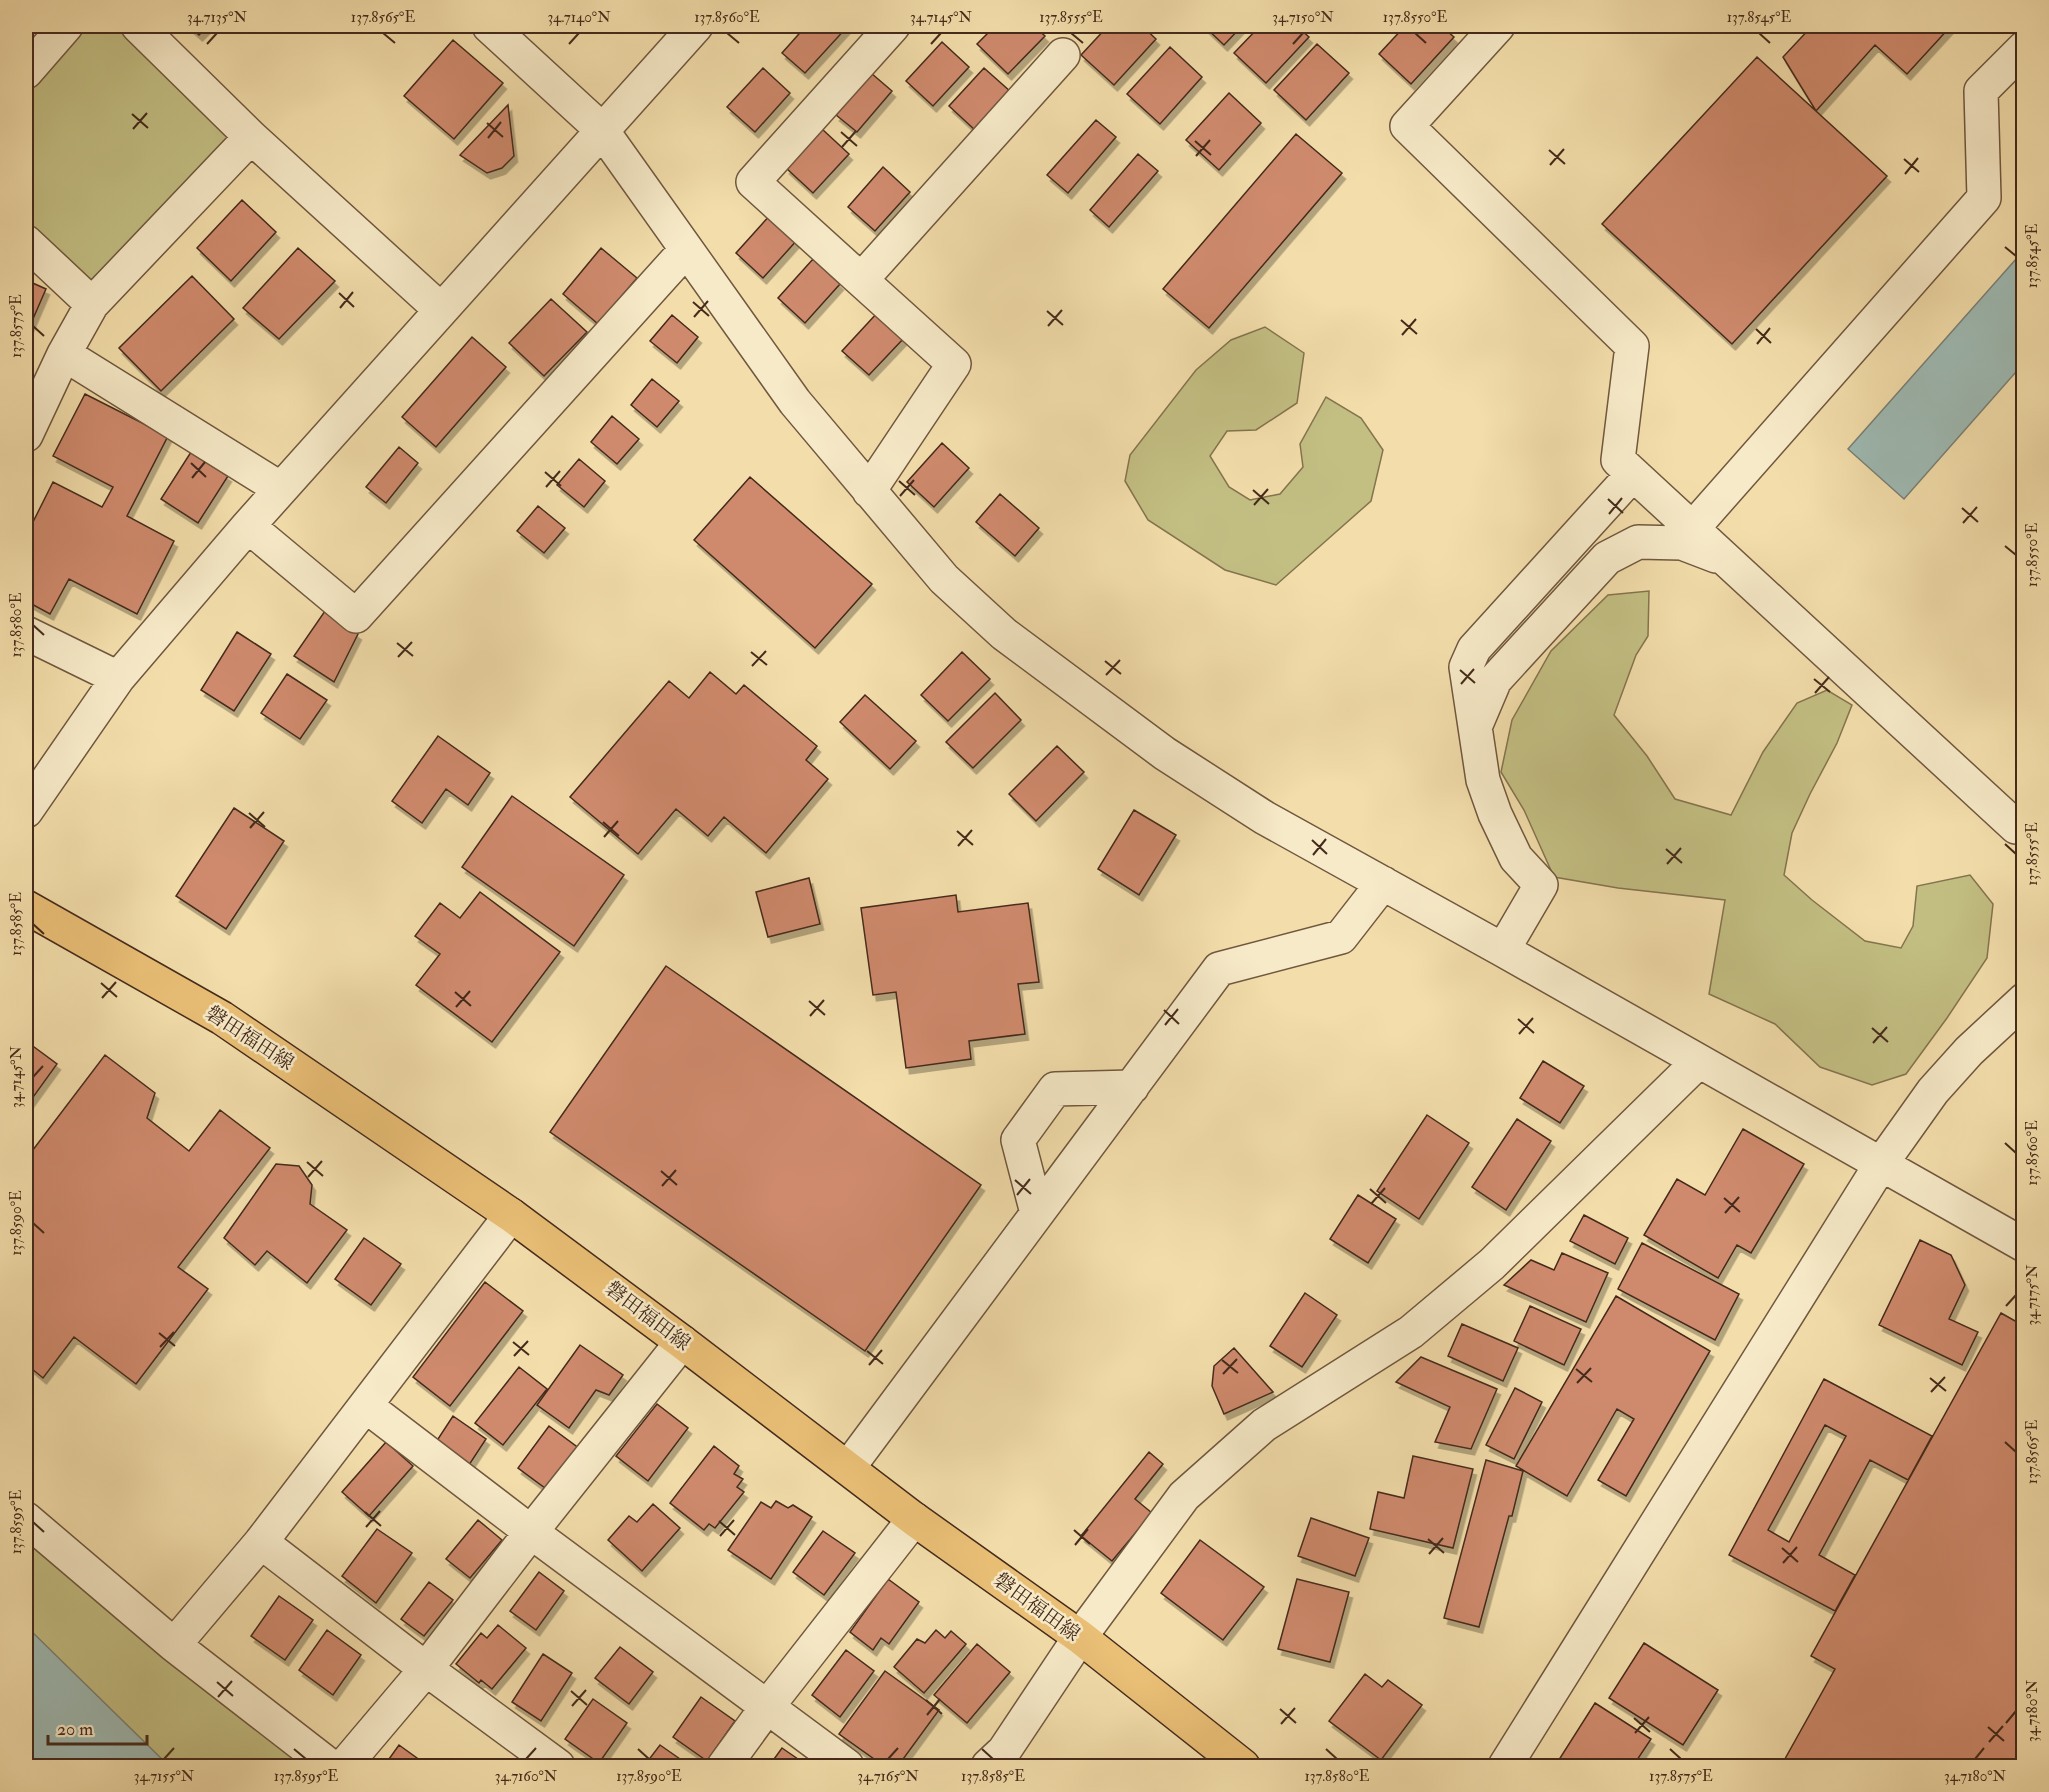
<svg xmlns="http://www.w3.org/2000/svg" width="2049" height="1792" font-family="'IM FELL Double Pica','Noto Serif JP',serif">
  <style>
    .green { fill: #c3bf83; stroke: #84744f; stroke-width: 1.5 }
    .water { fill: #9ebab3; stroke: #7a8076; stroke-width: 1.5 }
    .building { fill: #cf8a6d; stroke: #442a1b; stroke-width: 1.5; fill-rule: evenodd; filter: url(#shadow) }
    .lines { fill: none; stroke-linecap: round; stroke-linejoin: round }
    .minor-casing { stroke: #70573f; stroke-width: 36 }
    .major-casing { stroke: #442a1b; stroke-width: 36 }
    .minor { stroke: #f7eac8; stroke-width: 33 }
    .major { stroke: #eabf76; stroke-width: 33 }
    .ticks { fill: none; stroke: #442a1b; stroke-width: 2 }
    .labels { text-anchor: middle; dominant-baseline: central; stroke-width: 5; stroke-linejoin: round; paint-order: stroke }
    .street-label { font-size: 20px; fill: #442a1b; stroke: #f7eac8 }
    .neatline { fill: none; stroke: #442a1b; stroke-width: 2 }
    .ticks-label { font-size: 15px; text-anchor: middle; fill: #442a1b }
  </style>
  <defs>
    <filter id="shadow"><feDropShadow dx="3.5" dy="6" stdDeviation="0" flood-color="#0004"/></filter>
  </defs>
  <rect width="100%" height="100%" fill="#f3deab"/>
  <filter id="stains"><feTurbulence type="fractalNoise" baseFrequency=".00333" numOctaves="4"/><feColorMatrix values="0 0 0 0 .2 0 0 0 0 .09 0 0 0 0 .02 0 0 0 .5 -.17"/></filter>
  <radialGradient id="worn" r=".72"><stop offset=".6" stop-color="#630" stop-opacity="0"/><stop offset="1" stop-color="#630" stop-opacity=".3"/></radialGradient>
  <path class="green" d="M77,26H138L251,137L92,304L26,242V81Z
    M1265,327L1304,353L1297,403L1256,430L1227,431L1210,456L1229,487L1250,500L1280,494L1303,467L1300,444L1326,397L1361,418L1383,450L1371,501L1276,585L1225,570L1148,520L1125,481L1130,455L1196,370L1231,340Z
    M1649,591L1648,636L1636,655L1614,715L1647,756L1675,799L1731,815L1763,752L1797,703L1827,690L1852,705L1837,743L1810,794L1792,833L1784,875L1812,900L1865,941L1901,948L1913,926L1917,886L1970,875L1993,904L1987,958L1947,1018L1906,1074L1872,1085L1820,1067L1775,1024L1709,994L1725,900L1618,888L1554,877L1524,810L1501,772L1512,720L1551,651L1608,595Z
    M26,1519L317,1766H26Z"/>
  <path class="water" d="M2016,259L2023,265V364L1904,499L1848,449Z
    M26,1626L169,1766H35L26,1758Z"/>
  <path class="building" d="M189,26H208L199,35Z
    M806,26H848L805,73L782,53Z
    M995,26H1034L1045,36L1008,74L977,44Z
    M1108,26H1142L1156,39L1114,85L1081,55Z
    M1204,26H1242L1224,45Z
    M1260,26H1297L1309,37L1266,83L1234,53Z
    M1405,26H1441L1454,37L1411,84L1379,54Z
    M1812,26H1951L1907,74L1875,45L1816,111L1783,57Z
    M453,40L503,83L454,139L404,96Z
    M942,42L969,67L933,106L906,81Z
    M1317,44L1349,73L1306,120L1274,90Z
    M1170,47L1202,77L1160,124L1127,94Z
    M1757,57L1887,176L1732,344L1602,224Z
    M763,68L790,93L755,132L727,107Z
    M984,68L1011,92L976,131L949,106Z
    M871,73L892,91L857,132L836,115Z
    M1229,93L1261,123L1219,170L1186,140Z
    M508,105L514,156L502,168L487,173L460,155Z
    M1096,120L1116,137L1068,193L1047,175Z
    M822,129L849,154L813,193L786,168Z
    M1296,134L1342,173L1209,328L1163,289Z
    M1138,154L1158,171L1109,227L1090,210Z
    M883,167L910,192L875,231L848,207Z
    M242,200L276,232L231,281L197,248Z
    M771,214L798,239L763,278L736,253Z
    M298,248L335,281L279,339L243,308Z
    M601,248L637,278L598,324L563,294Z
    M813,259L840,284L805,323L778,298Z
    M192,276L234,319L161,391L119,348Z
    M26,280L46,289L26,335Z
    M551,299L587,332L544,376L509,343Z
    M878,312L905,337L869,375L842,351Z
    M672,315L698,337L677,363L650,341Z
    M472,337L506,367L436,447L402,417Z
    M652,379L679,401L657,427L631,405Z
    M85,394L168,436L127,516L174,541L137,614L69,579L50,614L26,601V536L53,482L102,507L113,487L53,456Z
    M612,416L639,439L617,464L591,442Z
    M942,443L969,468L934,507L907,482Z
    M399,447L418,463L386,503L366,487Z
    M191,452L228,476L198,523L161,499Z
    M579,459L605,481L584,507L557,485Z
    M750,477L872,584L815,648L694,540Z
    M1000,494L1039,528L1015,556L976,522Z
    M538,506L565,528L544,553L517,531Z
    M325,611L358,634L334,682L294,656Z
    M237,632L271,654L234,711L201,690Z
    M962,652L990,679L948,721L921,695Z
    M710,672L736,694L744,685L817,746L806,760L828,779L766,853L724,817L708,836L676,809L638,854L570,797L669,681L689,698Z
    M287,674L327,700L300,739L261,713Z
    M995,693L1021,720L973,768L946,742Z
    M865,695L916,741L890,769L840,722Z
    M438,736L490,773L468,805L446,789L422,823L392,801Z
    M1057,746L1084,772L1036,821L1009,794Z
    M512,796L624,875L574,946L462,867Z
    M234,808L284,841L226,929L176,896Z
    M1134,810L1176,835L1139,895L1098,869Z
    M809,878L820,924L768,937L756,892Z
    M480,892L560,952L492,1042L416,985L440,954L415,936L440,903L460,918Z
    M956,895L958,912L1028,903L1039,982L1018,984L1025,1034L969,1041L971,1059L906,1068L896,992L873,995L861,908Z
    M666,966L981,1185L865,1351L550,1132Z
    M26,1041L57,1064L26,1107Z
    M105,1055L155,1093L147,1118L189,1151L220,1110L270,1148L178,1267L208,1289L136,1384L74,1337L43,1378L26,1364V1159Z
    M1543,1061L1584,1086L1560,1123L1520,1098Z
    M1427,1115L1469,1143L1419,1219L1377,1191Z
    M1517,1119L1551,1141L1506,1210L1472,1187Z
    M1743,1129L1804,1164L1751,1253L1737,1245L1718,1278L1644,1235L1677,1179L1705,1195Z
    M276,1164L299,1166L312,1185L310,1204L347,1230L307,1283L267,1251L255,1265L224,1238Z
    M1358,1195L1396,1219L1368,1263L1330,1239Z
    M1584,1215L1628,1238L1615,1264L1570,1241Z
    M364,1238L401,1264L371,1305L335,1279Z
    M1920,1240L1951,1255L1965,1285L1949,1319L1978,1332L1962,1365L1879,1325Z
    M1642,1243L1739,1294L1715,1340L1618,1289Z
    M1562,1253L1608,1273L1586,1322L1504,1285L1531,1260L1554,1270Z
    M485,1282L523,1311L450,1406L413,1377Z
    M1305,1293L1337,1315L1302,1367L1270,1346Z
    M1616,1296L1710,1351L1626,1496L1598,1480L1634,1419L1617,1409L1567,1496L1516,1466Z
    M1530,1306L1581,1329L1564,1365L1514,1341Z
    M2001,1313L2024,1326V1766H1781L1835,1669L1811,1656Z
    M1462,1324L1518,1348L1503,1381L1448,1356Z
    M580,1345L623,1375L609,1395L596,1390L569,1428L537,1405Z
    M1234,1348L1273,1392L1224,1414L1212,1386L1214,1366Z
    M1421,1357L1497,1389L1471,1449L1435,1442L1450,1407L1396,1382Z
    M519,1367L547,1389L503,1445L475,1423Z
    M1824,1379L1932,1436L1908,1480L1870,1460L1819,1555L1855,1575L1835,1611L1729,1555ZM1825,1425L1846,1436L1789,1542L1768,1530Z
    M1515,1388L1542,1402L1514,1459L1486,1445Z
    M657,1404L688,1428L648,1481L616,1456Z
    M453,1416L486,1439L469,1465L436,1442Z
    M549,1426L580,1449L549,1491L518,1468Z
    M386,1442L413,1466L369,1516L342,1492Z
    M714,1446L739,1466L734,1474L743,1479L737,1487L744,1492L715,1528L709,1524L704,1530L670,1503Z
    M1149,1452L1163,1464L1135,1499L1152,1513L1112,1561L1081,1536Z
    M1413,1456L1473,1469L1453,1548L1370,1529L1378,1492L1404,1498Z
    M1486,1460L1523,1471L1512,1516H1509L1479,1627L1444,1618Z
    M776,1501L788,1508L793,1505L812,1517L771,1579L728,1550L761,1502L771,1508Z
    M653,1504L680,1528L642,1571L608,1540L629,1516L637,1522Z
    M1311,1518L1369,1538L1355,1576L1298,1556Z
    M478,1520L502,1540L470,1578L446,1559Z
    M377,1529L412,1553L376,1603L342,1576Z
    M823,1531L855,1553L824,1595L793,1572Z
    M1200,1540L1264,1587L1223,1640L1161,1593Z
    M539,1572L564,1591L536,1630L510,1611Z
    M888,1579L919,1602L889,1644L881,1638L873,1650L850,1632Z
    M1297,1579L1349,1592L1330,1662L1278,1649Z
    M429,1582L453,1600L424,1636L401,1619Z
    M279,1596L313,1620L285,1660L251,1636Z
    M498,1625L526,1648L492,1689L481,1680L479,1683L456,1664L481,1633L487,1638Z
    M327,1630L361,1655L333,1695L299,1670Z
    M936,1630L945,1638L951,1631L966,1644L924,1693L894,1667L917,1639L925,1643Z
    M1644,1643L1718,1690L1683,1745L1609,1698Z
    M977,1644L1010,1672L967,1723L934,1695Z
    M620,1647L653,1672L629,1704L595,1678Z
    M846,1650L874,1671L840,1717L812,1695Z
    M543,1654L572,1673L541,1721L512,1702Z
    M885,1671L939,1710L898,1766H884L839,1734Z
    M1365,1674L1382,1687L1388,1680L1422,1705L1381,1760L1329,1721Z
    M701,1697L735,1721L707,1761L673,1737Z
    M593,1699L627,1723L599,1763L565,1739Z
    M1595,1703L1651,1739L1633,1766H1555Z
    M399,1745L428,1766H384Z
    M660,1745L690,1766H644Z
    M782,1748L808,1766H769Z"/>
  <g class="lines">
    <g class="minor-casing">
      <path id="minor" d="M138,26L251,137L441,310
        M489,26L601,129L795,402L944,579L1004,634L1164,753L1265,818L1503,950L2024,1245
        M893,26L753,182L861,280L1063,55
        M1498,26L1407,126L1632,346L1618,460L2016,827
        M26,72L66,26
        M26,242L92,304
        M861,280L954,364L869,491
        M64,354L281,489
        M26,435L64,354L92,304L251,137
        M248,526L356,616L686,250
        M1692,529L1984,198L1981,91L2024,48
        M26,633L118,678
        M1475,727L1495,680L1607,558L1638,542L1682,543L1716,556
        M26,811L118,678L248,526L696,26
        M1503,950L1541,885L1516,858L1495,814L1483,780L1466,667L1474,649L1633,474
        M1037,1213L1018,1140L1055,1089L1132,1087
        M366,1406L531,1532L847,1766
        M848,1468L1219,969L1341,937L1383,883
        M26,1519L174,1645L330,1766
        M261,1542L426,1669L558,1766
        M174,1645L261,1542L511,1215
        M344,1766L426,1669L531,1532L682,1342
        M724,1766L767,1707L914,1519
        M988,1766L1004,1751L1080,1637L1184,1496L1264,1425L1411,1332L1492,1264L1699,1061
        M1505,1766L1881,1164L1933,1091L1969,1051L2024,1000"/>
    </g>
    <g class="major-casing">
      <path id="major" d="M26,907L222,1018L511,1215L682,1342L914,1519L1080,1637L1243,1766"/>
    </g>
    <use href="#minor" class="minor"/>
    <use href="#major" class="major"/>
  </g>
  <path class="ticks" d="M383,33L395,43M727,33L739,43M1071,33L1083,43M1415,33L1426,43M1759,33L1770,43M207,44L217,33M569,44L579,33M931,44L941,33M1293,44L1303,33M132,114L148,128M487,123L503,137M133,129L147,113M841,132L857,146M488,138L501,122M1195,141L1211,155M842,147L856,131M1549,150L1565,164M1196,156L1210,140M1904,159L1919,172M1550,165L1564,149M1905,174L1918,158M2005,247L2016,256M339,293L354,307M693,302L709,316M340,308L353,292M1047,311L1063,325M694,317L708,301M1401,320L1417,334M33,326L44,336M1048,326L1062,310M1756,329L1771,343M1402,335L1416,319M1757,344L1770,328M191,463L206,477M545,472L561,486M192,478L205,462M899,481L915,495M546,487L560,471M1253,490L1269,504M900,496L914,480M1608,499L1623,513M1254,505L1268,489M1962,508L1978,522M1609,514L1622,498M1963,523L1977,507M2005,546L2016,555M33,625L44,635M397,643L413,656M751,652L767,665M398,657L412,642M1105,661L1121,674M752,666L766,651M1460,670L1475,683M1106,675L1120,660M1814,679L1830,692M1461,684L1474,669M1815,693L1829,677M249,813L265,827M603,822L619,836M250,828L264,812M957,831L973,845M604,837L618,821M1312,840L1327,854M2005,844L2016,854M958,846L972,830M1666,849L1682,863M1313,855L1326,839M1667,864L1681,848M33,924L44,934M101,983L117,997M455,992L471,1006M102,998L116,982M809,1001L825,1015M456,1007L470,991M1164,1010L1179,1024M810,1016L824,1000M1518,1019L1534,1033M1165,1025L1178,1009M1872,1028L1888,1042M1519,1034L1533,1018M1873,1043L1887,1027M33,1077L43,1066M2005,1143L2016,1153M307,1162L323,1176M661,1171L677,1185M308,1177L322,1161M1015,1180L1031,1194M662,1186L676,1170M1370,1189L1386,1203M1017,1195L1030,1179M1724,1198L1740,1212M1371,1204L1385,1188M1725,1213L1739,1197M33,1223L44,1233M2006,1306L2016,1295M159,1333L175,1346M513,1342L529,1355M160,1347L174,1332M867,1351L883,1364M514,1356L528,1341M1222,1360L1238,1373M869,1365L882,1350M1576,1369L1592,1382M1223,1374L1237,1359M1930,1378L1946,1391M1577,1383L1591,1368M1931,1392L1945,1377M2005,1442L2016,1452M365,1512L381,1526M719,1521L735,1535M33,1522L44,1532M366,1527L380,1511M1074,1530L1090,1544M720,1536L734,1520M1428,1539L1444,1553M1075,1545L1088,1529M1782,1548L1798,1562M1429,1554L1443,1538M1783,1563L1797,1547M217,1682L233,1696M571,1691L587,1705M218,1697L232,1681M926,1700L942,1714M572,1706L586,1690M1280,1709L1296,1723M927,1715L940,1699M1634,1718L1650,1732M2006,1723L2016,1711M1281,1724L1295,1708M1988,1727L2004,1741M1635,1733L1649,1717M1989,1742L2003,1726M294,1749L306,1759M638,1749L649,1759M982,1749L993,1759M1326,1749L1337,1759M1670,1749L1681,1759M164,1759L174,1748M526,1759L536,1748M888,1759L898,1748M1975,1759L1984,1748"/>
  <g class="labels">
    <g class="street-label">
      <text transform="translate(250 1038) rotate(33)">磐田福田線</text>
      <text transform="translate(648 1316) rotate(37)">磐田福田線</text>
      <text transform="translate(1037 1607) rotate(36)">磐田福田線</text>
    </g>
  </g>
  <rect width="2049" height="1792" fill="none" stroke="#f3deab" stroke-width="66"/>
  <path d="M48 1735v9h99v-9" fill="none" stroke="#442a1b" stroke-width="3"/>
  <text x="57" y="1735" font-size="18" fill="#442a1b" stroke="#f7eac8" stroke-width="4.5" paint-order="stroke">20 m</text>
  <rect x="33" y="33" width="1983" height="1726" class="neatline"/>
  <g class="ticks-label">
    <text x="217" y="22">34.7135°N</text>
    <text x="383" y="22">137.8565°E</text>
    <text x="579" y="22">34.7140°N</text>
    <text x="727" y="22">137.8560°E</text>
    <text x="941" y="22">34.7145°N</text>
    <text x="1071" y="22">137.8555°E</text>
    <text x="1303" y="22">34.7150°N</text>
    <text x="1415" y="22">137.8550°E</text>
    <text x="1759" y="22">137.8545°E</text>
    <text transform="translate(2032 256) rotate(-90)" y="5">137.8545°E</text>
    <text transform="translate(16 326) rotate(-90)" y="5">137.8575°E</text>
    <text transform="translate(2032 555) rotate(-90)" y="5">137.8550°E</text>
    <text transform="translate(16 625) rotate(-90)" y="5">137.8580°E</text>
    <text transform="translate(2032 854) rotate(-90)" y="5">137.8555°E</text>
    <text transform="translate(16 924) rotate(-90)" y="5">137.8585°E</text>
    <text transform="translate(16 1077) rotate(-90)" y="5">34.7145°N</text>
    <text transform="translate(2032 1153) rotate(-90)" y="5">137.8560°E</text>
    <text transform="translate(16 1223) rotate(-90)" y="5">137.8590°E</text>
    <text transform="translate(2032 1295) rotate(-90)" y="5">34.7175°N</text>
    <text transform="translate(2032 1452) rotate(-90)" y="5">137.8565°E</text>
    <text transform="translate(16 1522) rotate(-90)" y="5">137.8595°E</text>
    <text transform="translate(2032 1711) rotate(-90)" y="5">34.7180°N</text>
    <text x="164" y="1781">34.7155°N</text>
    <text x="306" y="1781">137.8595°E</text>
    <text x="526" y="1781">34.7160°N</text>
    <text x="649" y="1781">137.8590°E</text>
    <text x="888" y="1781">34.7165°N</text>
    <text x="993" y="1781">137.8585°E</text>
    <text x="1337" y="1781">137.8580°E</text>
    <text x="1681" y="1781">137.8575°E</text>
    <text x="1975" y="1781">34.7180°N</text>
  </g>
  <rect width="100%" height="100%" filter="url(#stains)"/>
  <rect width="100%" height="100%" fill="url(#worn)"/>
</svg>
